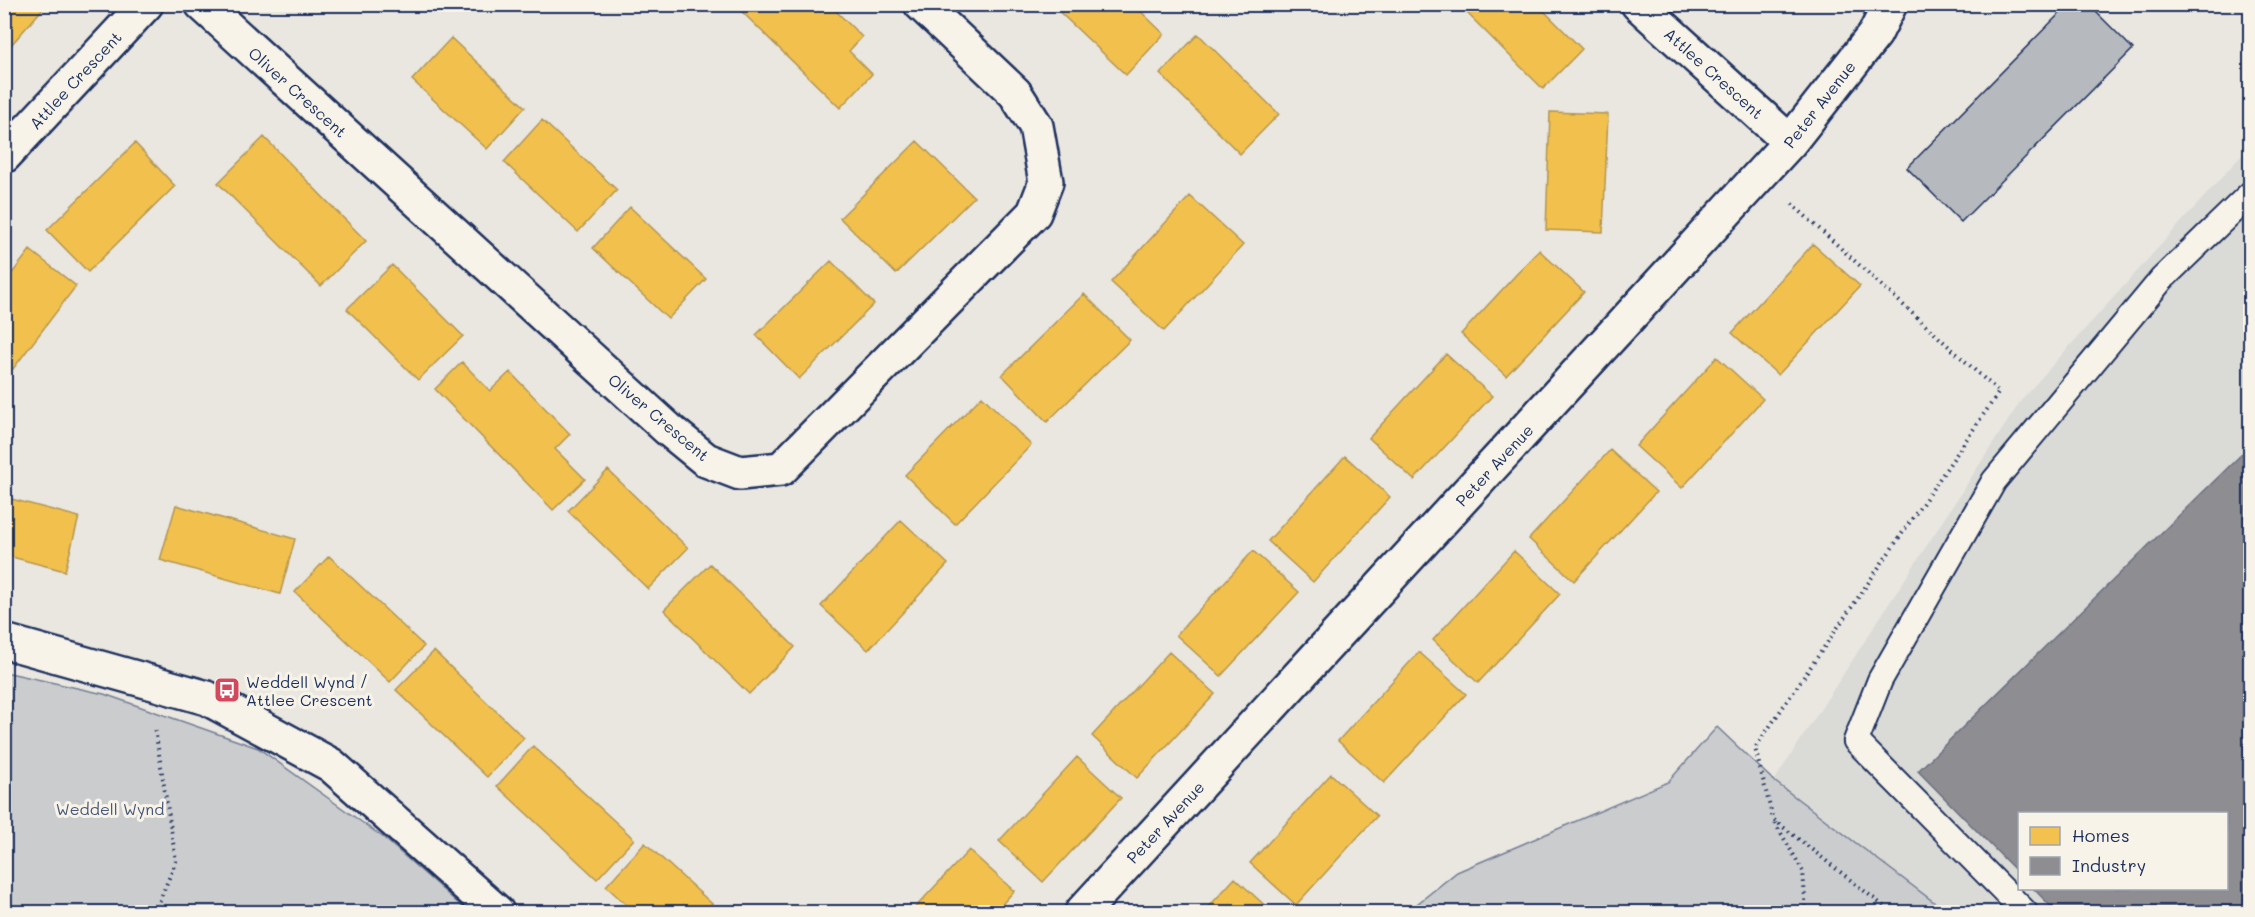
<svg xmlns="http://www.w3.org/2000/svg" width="2255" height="917" font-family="Mali,sans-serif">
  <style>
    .built { fill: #dadad6; fill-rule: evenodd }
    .green { fill: #cbcccd; stroke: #737e96; stroke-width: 1.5 }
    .homes { fill: #f2c14e; stroke: #b29553; stroke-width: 1.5 }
    .industry { fill: #8d8d92; stroke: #6b7182; stroke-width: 1.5 }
    .building { fill: #b6babf; stroke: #1b2f5e; stroke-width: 1.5 }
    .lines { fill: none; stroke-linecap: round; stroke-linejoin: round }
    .lane-casing { stroke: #1b2f5e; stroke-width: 28 }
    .street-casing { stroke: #1b2f5e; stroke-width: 38 }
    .path { stroke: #1b2f5e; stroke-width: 4; stroke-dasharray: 1.5 4.5; stroke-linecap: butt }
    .lane { stroke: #f7f3e8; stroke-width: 24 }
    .street { stroke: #f7f3e8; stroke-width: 33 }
    .labels { text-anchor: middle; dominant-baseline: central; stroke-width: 6; stroke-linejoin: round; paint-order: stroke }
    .street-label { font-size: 16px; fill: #1b2f5e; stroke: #f7f3e8 }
    .poi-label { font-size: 16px; fill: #1b2f5e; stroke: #f7f3e8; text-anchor: start }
    .park-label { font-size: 16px; fill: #47567a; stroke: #f7f3e8 }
  </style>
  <rect width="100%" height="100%" fill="#eae7e0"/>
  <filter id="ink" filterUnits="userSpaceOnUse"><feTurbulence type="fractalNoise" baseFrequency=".0167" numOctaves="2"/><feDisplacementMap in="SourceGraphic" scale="12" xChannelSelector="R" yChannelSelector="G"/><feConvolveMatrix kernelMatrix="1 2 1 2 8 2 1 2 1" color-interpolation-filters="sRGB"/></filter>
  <g filter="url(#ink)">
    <path class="built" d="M2250,146V912H1947L1774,781L2022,399ZM2020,814H2226V888H2020Z"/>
    <path class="green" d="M5,672L104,694L258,748L384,838L468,912H5Z
      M1717,727L1774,781L1947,912H1407L1457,872L1668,782Z"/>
    <path class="homes" d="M4,4H47L4,53Z
      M734,4H829L862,37L849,51L872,74L840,108Z
      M1051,4H1133L1164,34L1126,75Z
      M1468,4H1537L1582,49L1543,89L1463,9Z
      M1198,34L1279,114L1240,154L1160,74Z
      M451,38L525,107L487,149L412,80Z
      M1550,112L1608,114L1603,232L1546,230Z
      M542,120L617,190L578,232L504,162Z
      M264,137L366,241L321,286L218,183Z
      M917,141L974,197L896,274L840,218Z
      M135,143L175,186L88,272L47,230Z
      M1190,196L1243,245L1164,331L1111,282Z
      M630,207L706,279L668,319L593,248Z
      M1813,244L1860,286L1778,375L1732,333Z
      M30,250L76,286L13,369L4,362V284Z
      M1539,250L1584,292L1506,376L1461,334Z
      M831,261L874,304L799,379L756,335Z
      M392,265L463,336L418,380L347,309Z
      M1084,294L1130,340L1047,422L1002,375Z
      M1446,354L1492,396L1414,480L1369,438Z
      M1717,357L1763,399L1682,488L1636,446Z
      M462,362L490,391L510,372L570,434L555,449L585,479L553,510L435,389Z
      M982,396L1031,445L955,524L905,475Z
      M1610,450L1656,492L1574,581L1529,539Z
      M1345,456L1390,497L1313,582L1268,541Z
      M608,470L688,548L648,589L568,511Z
      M4,497L79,517L65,571L4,555Z
      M176,505L295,539L280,594L160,560Z
      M901,520L948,564L868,650L821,606Z
      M1253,551L1299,592L1221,676L1176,635Z
      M1514,551L1560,594L1478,683L1433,640Z
      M329,556L424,646L390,682L295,592Z
      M710,564L795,647L749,694L664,610Z
      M434,651L524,738L487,777L396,690Z
      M1169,652L1215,694L1137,778L1092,736Z
      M1419,652L1466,694L1384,783L1338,741Z
      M533,746L634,839L597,879L497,786Z
      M1077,757L1121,798L1043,882L999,841Z
      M1331,774L1377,816L1296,905L1250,863Z
      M645,843L721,912H634L606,886Z
      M969,850L1014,891L995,912H911Z
      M1235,878L1272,912H1204Z"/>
    <path class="industry" d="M2250,446V912H2056L2033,888H2226V814H2020V875L1918,771Z"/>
    <path class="building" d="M2069,4H2088L2133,49L1961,222L1907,168Z"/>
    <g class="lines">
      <g class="lane-casing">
        <path id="lane" d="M2025,912L1856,741L1880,680L1994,481L2162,279L2250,194"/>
      </g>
      <g class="street-casing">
        <path id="street" d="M202,4L668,429L706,460L740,473L781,469L1034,213L1046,182L1036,126L1015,93L921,4
          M1638,4L1790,142
          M4,156L146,4
          M4,641L207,698L331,765L497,912
          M1082,912L1790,142L1875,34L1890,4"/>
      </g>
      <path class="path" d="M1792,204L1999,392L1755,748L1773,819L1891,912
        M1775,823L1803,871L1806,912
        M155,912L176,861L155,729"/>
      <use href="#lane" class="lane"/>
      <use href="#street" class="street"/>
    </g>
  </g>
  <defs>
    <g id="bus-square" transform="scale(1.35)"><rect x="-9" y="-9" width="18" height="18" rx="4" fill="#d1495b" stroke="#f7f3e8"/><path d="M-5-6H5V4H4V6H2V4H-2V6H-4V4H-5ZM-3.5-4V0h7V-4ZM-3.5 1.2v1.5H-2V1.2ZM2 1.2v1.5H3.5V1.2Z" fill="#fff"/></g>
  </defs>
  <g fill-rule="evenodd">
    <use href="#bus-square" x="227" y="690"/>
  </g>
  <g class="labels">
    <g class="street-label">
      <text transform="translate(1714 73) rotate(42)">Attlee Crescent</text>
      <text transform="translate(75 80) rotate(-47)">Attlee Crescent</text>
      <text transform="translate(298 92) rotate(42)">Oliver Crescent</text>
      <text transform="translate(1819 104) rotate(-52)">Peter Avenue</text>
      <text transform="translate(659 417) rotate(40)">Oliver Crescent</text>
      <text transform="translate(1494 465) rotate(-47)">Peter Avenue</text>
      <text transform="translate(1165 822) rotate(-47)">Peter Avenue</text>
    </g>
    <g class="poi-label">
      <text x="246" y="681">Weddell Wynd /<tspan x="246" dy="18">Attlee Crescent</tspan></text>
    </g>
    <g class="park-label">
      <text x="110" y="808">Weddell Wynd</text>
    </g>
  </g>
  <rect width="2255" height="917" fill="none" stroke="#f7f3e8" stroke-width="24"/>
  <rect x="12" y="12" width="2231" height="893" fill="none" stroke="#1b2f5e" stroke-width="2" filter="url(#ink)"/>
  <rect x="2018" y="812" width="210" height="78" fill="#f7f3e8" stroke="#9fa5b1" stroke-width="1.5"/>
  <rect x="2030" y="827" width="30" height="18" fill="#f2c14e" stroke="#9fa5b1" stroke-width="1.5"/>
  <text x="2072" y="842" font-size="18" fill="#1b2f5e">Homes</text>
  <rect x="2030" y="857" width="30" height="18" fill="#8d8d92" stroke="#9fa5b1" stroke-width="1.5"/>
  <text x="2072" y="872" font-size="18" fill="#1b2f5e">Industry</text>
</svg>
